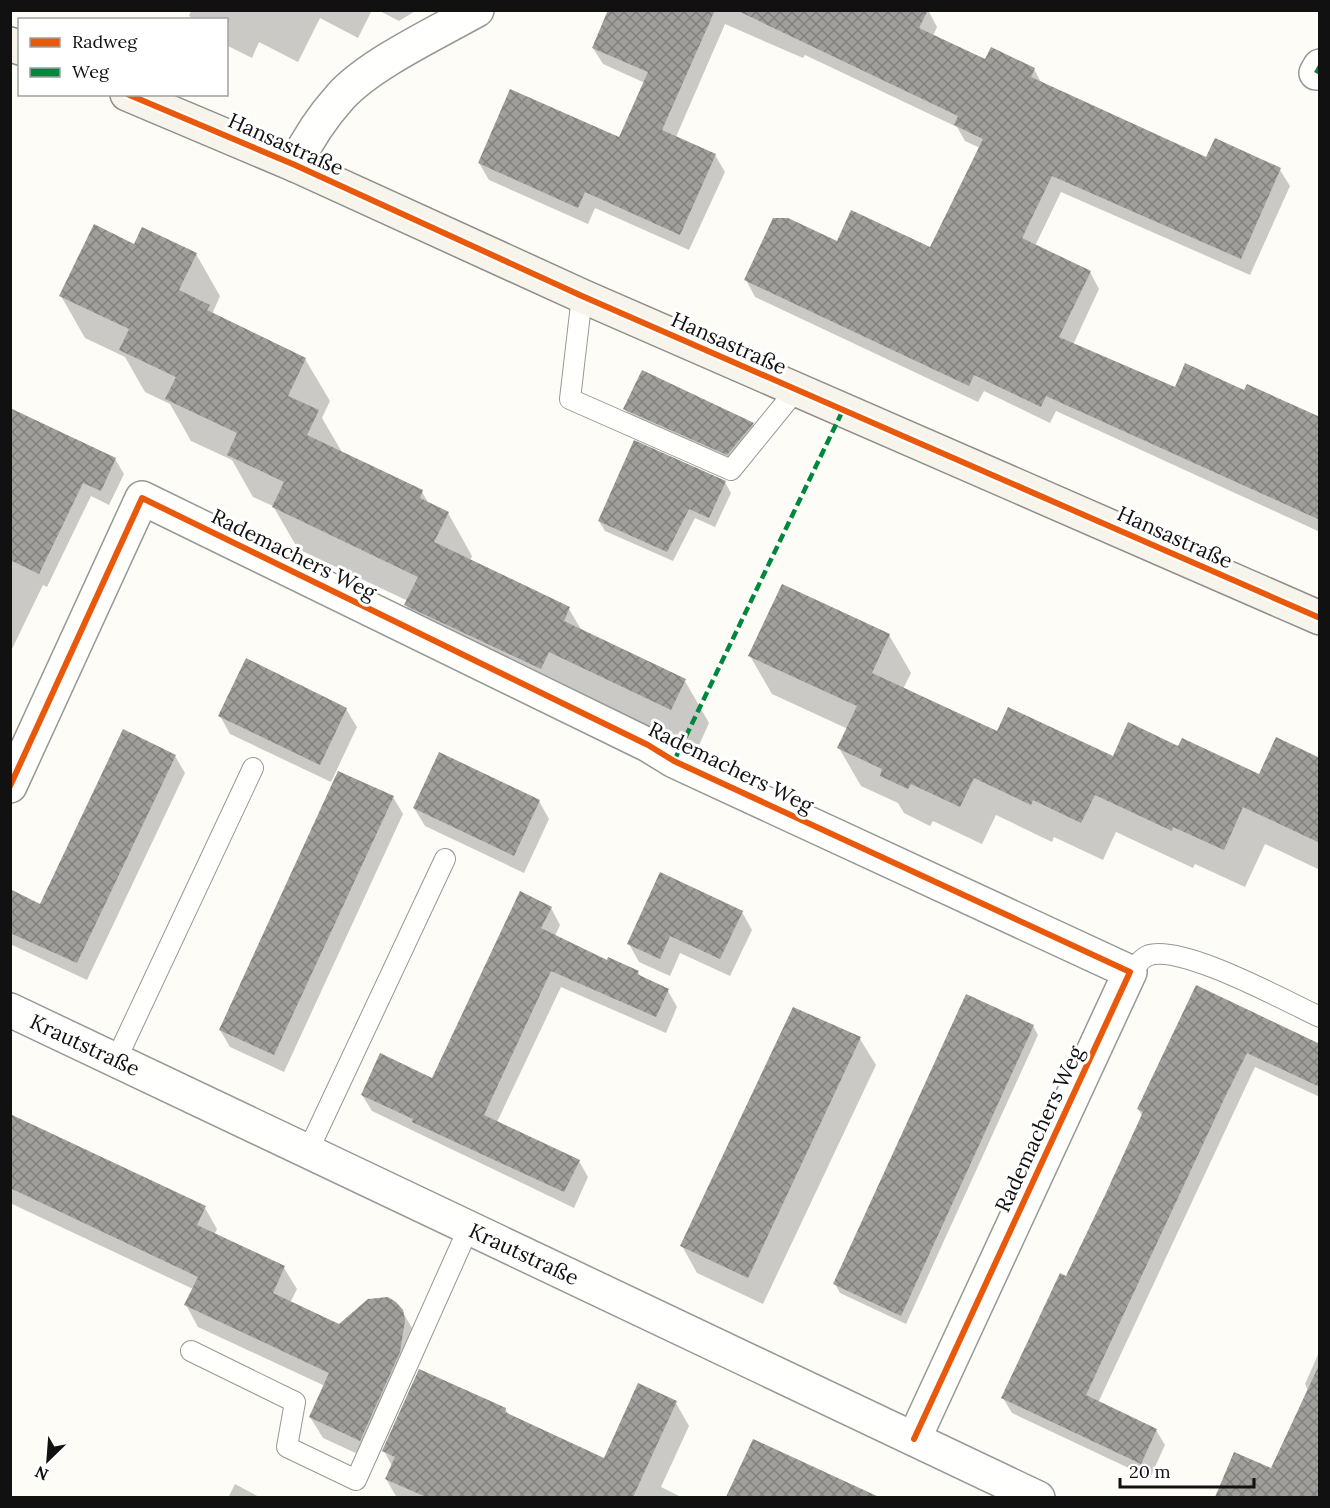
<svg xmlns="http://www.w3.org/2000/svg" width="1330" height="1508" font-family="Lora,serif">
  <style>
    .shadow { fill: #0003 }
    .building { fill: url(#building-cross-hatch) }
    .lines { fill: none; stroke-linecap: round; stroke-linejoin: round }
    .service-casing { stroke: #979795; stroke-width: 22 }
    .minor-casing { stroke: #979795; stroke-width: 36 }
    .secondary-casing { stroke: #8e8d8b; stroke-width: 36 }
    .service { stroke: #fffffe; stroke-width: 20 }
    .minor { stroke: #fffffe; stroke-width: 33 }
    .secondary { stroke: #f6f4eb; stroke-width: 33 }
    .quiet { stroke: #00873e; stroke-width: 4.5; stroke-dasharray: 9 4.5; stroke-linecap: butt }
    .cycleway-casing { stroke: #fff; stroke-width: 10 }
    .cycleway { stroke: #e8590c; stroke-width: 6 }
    .labels { text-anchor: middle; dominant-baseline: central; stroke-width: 6; stroke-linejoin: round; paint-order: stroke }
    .street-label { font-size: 21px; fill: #111; stroke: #fff }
  </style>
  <defs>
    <pattern id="building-cross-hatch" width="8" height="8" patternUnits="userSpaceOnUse" patternTransform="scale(1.5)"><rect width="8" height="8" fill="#a19f9c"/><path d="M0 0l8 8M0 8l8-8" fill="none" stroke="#82807e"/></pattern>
  </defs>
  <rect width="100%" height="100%" fill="#fdfcf7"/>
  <path class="shadow" d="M192,10H372L358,38L320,18L298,62L259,42L252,58L226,45V20H192L189,15Z
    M378,10H417L399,21Z
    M676,10H928L937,27L933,36L986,61L1034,69L1042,84L1207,159L1280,170L1290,186L1250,275L1061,192L1035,246L1090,272L1099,289L1073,345L1175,389L1245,392L1320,418V532L1056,411L1050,423L984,391L978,402L755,297L746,280L838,243L931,249L980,148L965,141L957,127L805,55L803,58L725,24L676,137L715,155L725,172L689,250L595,208L588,224L489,180L479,163L620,139L645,83L603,64L593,48Z
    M135,246L196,254L220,296L213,312L214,316L305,359L330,401L322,418L343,454L422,492L429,504L448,513L472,556L470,561L569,609L582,631L685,681L709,723L696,752L574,693L430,647L406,605L408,601L298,549L273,506L253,497L232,460L191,441L170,404L145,392L125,357L85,338L61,296Z
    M625,409L753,424L758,432L733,463L630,418Z
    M115,459L124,474L109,505L91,496L47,587L43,585L10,653V501Z
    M725,482L731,493L715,527L695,518L673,561L605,531L599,521Z
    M889,635L911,673L903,689L997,733L1114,758L1179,748L1260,776L1320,759V870L1265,844L1245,887L1195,864L1193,868L1116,832L1103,860L1054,837L1052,842L996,815L982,844L933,821L930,826L904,813L898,803L861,786L839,748L848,729L772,694L750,656Z
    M346,709L357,727L331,782L230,734L220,716Z
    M175,756L185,773L87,980L10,944V891L41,906Z
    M393,797L403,814L284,1072L230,1047L220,1030Z
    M539,801L549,819L524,873L425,826L414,808Z
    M551,908L560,925L555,936L608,962L638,972L641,978L668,991L677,1007L666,1033L561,987L497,1122L579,1161L588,1177L574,1208L372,1111L362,1095L433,1080Z
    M742,912L752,930L730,976L680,953L670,976L639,962L629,944Z
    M1197,987L1320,1046V1097L1255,1067L1098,1403L1156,1430L1165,1445L1150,1478L1012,1413L1003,1398L1067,1278L1143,1117L1138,1109Z
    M1033,1026L1038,1035L906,1324L840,1293L835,1284Z
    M860,1039L876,1065L763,1304L697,1273L682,1246Z
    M10,1116L205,1208L217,1229L214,1235L284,1268L297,1289L290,1303L339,1326L402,1311L415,1333L373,1461L323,1438L310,1417L325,1386L198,1327L186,1305L193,1289L10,1203Z
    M1320,1350V1498H1216L1235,1454L1271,1470L1308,1390L1305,1384Z
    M676,1403L689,1426L661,1487L683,1498H397L386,1479L392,1466L384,1451L505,1409L509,1415L605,1460Z
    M754,1441L838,1489L834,1498H728Z
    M235,1484L261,1498H228Z"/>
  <path class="building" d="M608,10H715L662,130L716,154L680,235L585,192L578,208L478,163L510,89L619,137L648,72L592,48Z
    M736,10H928L919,28L985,59L991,47L1035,68L1031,77L1206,157L1215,138L1281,168L1241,259L1052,176L1022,238L1091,271L1059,337L1175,387L1185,363L1244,390L1247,384L1320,417V520L1046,396L1041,407L974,375L969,386L744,280L773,218H788L837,241L851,210L930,247L983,139L954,125L958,116Z
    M94,224L134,244L142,227L197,253L179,290L210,305L207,310L306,358L288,396L319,410L307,435L423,490L420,498L449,512L434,542L570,607L564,621L686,679L671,710L549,652L541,669L404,605L418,577L272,507L284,482L227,455L237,433L165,399L176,377L119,350L129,329L59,296Z
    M642,370L754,423L727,455L623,409Z
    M10,408L116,458L101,491L83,483L39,574L10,560Z
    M634,440L726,481L709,518L689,509L667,552L598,521Z
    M782,584L890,634L872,673L997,731L1008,707L1113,756L1128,722L1178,746L1182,738L1259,774L1276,737L1320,758V843L1243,807L1224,850L1173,827L1172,831L1095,795L1081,823L1033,800L1031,805L974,778L960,807L911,784L908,789L880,776L882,769L837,748L857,706L748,656Z
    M246,658L347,708L320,765L218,716Z
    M123,729L176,755L77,963L10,933V889L40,904Z
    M439,752L540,800L514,856L413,808Z
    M338,771L394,796L274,1055L219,1030Z
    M660,872L743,911L720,959L670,936L660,959L627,944Z
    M520,891L552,907L541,928L607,960L608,957L639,971L637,974L669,989L656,1017L551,971L484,1115L580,1160L564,1192L412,1122L413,1119L361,1095L380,1053L432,1078Z
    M1196,985L1320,1044V1087L1247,1053L1225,1097L1086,1395L1157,1429L1141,1464L1001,1398L1060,1273L1066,1276L1106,1193L1143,1112L1137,1109Z
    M966,994L1034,1025L901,1316L833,1284Z
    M793,1007L861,1037L748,1278L680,1246Z
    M10,1114L206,1206L197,1225L285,1266L273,1293L339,1324L368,1299L388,1297L396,1302L403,1310L405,1320L400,1352L360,1441L309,1417L329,1373L184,1305L198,1277L10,1188Z
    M1320,1363V1497H1215L1234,1452L1271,1468Z
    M419,1369L506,1408L505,1412L604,1458L638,1383L677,1401L633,1497H426L385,1479L395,1457L382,1451Z
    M753,1439L775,1449L879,1497H726Z"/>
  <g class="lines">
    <g class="service-casing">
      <path id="service" d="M582,296L570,399L731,470L796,390
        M1130,972C1135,967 1141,959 1147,956C1179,942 1287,1002 1320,1017
        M116,1060L253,768
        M308,1151L445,859
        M191,1351L295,1402L287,1447L356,1480L469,1227"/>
    </g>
    <g class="minor-casing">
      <path id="minor" d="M1316,73L1320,66
        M295,165C307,140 322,117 341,96C370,64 438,32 477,10
        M10,786L142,498L648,745L674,761L1130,972L914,1439
        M10,1010L1038,1498"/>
    </g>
    <g class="secondary-casing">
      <path id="secondary" d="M10,44L20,48
        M127,94L295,165L582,296L1320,618"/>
    </g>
    <use href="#service" class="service"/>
    <use href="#minor" class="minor"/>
    <use href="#secondary" class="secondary"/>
    <path class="quiet" d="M1316,73L1320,66
      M674,761L843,410"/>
    <g class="cycleway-casing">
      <path id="cycleway" d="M127,94L295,165L582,296L1320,618
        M10,786L142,498L648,745L674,761L1130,972L914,1439"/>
    </g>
    <use href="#cycleway" class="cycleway"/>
  </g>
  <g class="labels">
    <g class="street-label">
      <text transform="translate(286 144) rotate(24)">Hansastraße</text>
      <text transform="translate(729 343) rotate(24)">Hansastraße</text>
      <text transform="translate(1175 537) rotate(24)">Hansastraße</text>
      <text transform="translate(294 554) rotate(26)">Rademachers Weg</text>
      <text transform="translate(731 767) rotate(26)">Rademachers Weg</text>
      <text transform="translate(85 1045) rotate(25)">Krautstraße</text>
      <text transform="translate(1039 1129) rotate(-65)">Rademachers Weg</text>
      <text transform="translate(524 1254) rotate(25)">Krautstraße</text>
    </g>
  </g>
  <rect width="1330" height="1508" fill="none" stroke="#111111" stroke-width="24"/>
  <rect x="18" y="18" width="210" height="78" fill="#ffffff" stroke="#a0a0a0" stroke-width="1.5"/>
  <rect x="30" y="38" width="30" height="9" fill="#e8590c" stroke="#a0a0a0" stroke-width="1.5"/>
  <text x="72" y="48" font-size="18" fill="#111111">Radweg</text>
  <rect x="30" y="68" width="30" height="9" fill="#00873e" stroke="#a0a0a0" stroke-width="1.5"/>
  <text x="72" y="78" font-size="18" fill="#111111">Weg</text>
  <g transform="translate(48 1460) rotate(205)" stroke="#ffffff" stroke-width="4.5" paint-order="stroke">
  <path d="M0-4.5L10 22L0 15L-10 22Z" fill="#111111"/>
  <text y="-9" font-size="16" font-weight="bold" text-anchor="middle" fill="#111111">N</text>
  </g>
  <path d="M1120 1478v9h134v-9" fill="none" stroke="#111111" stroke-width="3"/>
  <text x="1129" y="1478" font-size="18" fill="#111111" stroke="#ffffff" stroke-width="4.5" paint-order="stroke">20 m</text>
</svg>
